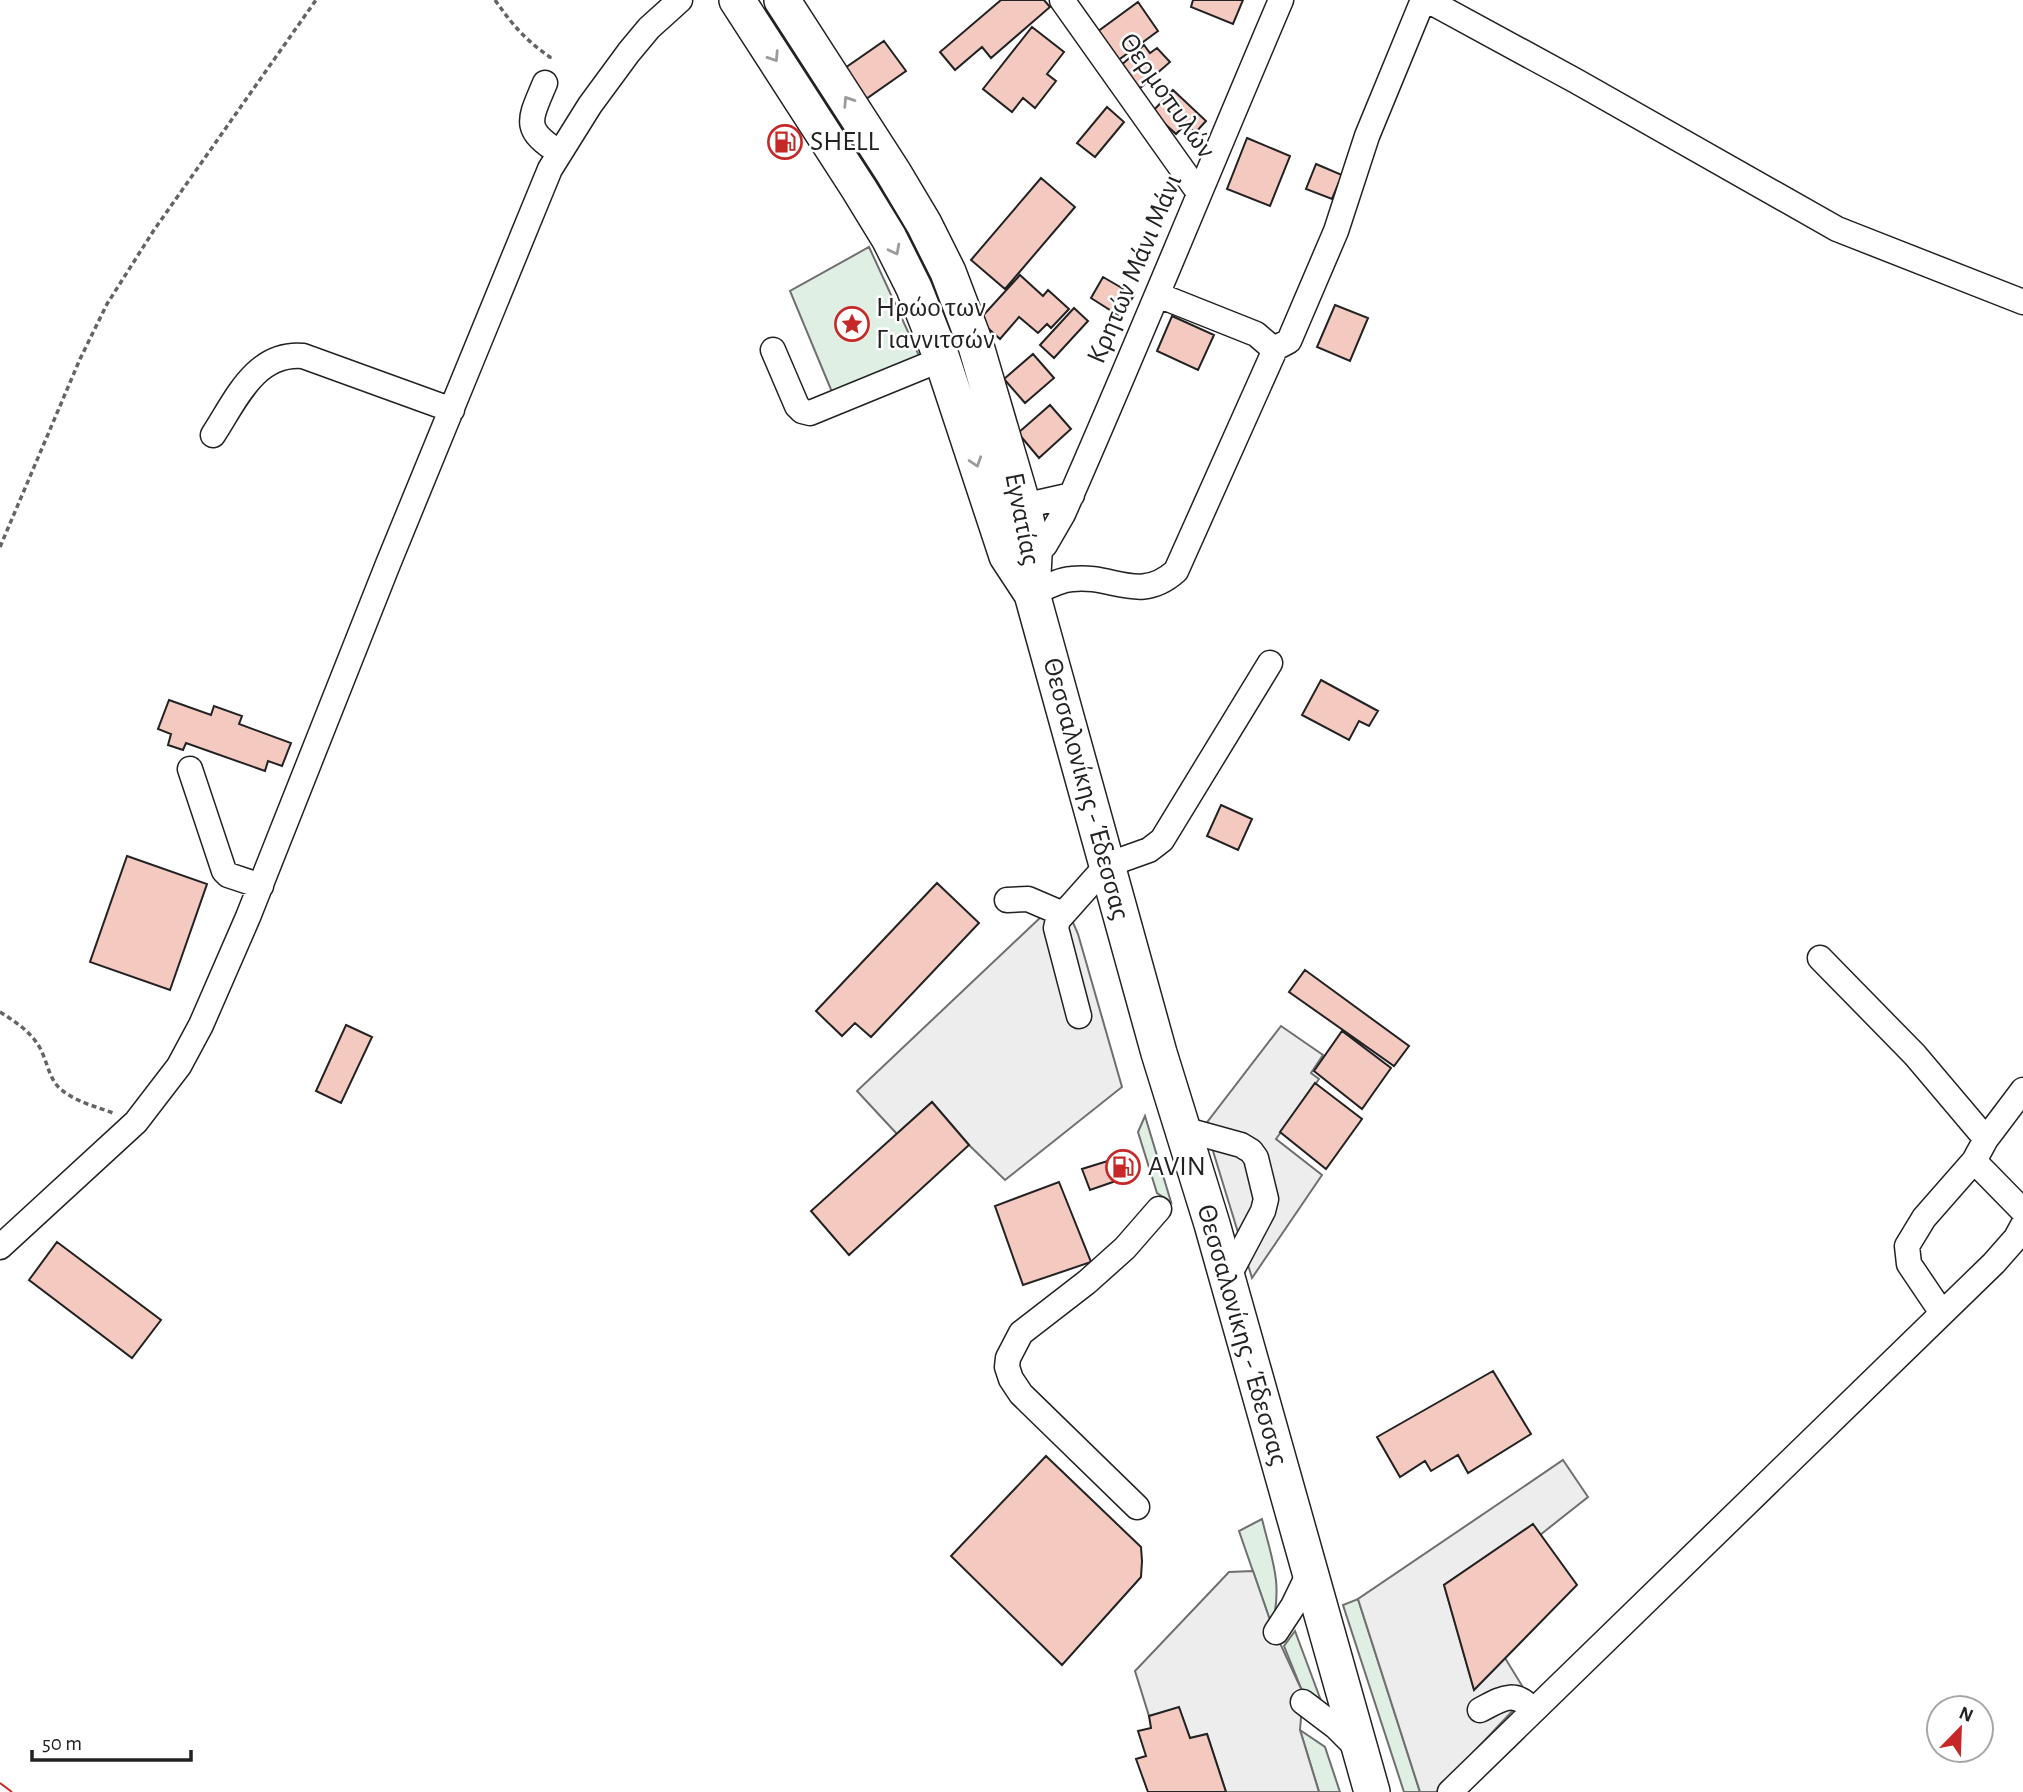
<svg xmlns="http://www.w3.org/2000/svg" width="2023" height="1792" font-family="'Alegreya Sans',sans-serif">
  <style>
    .green { fill: #e0efe3; stroke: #6f6f6f; stroke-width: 2 }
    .parking { fill: #ededed; stroke: #6f6f6f; stroke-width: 2 }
    .building { fill: #f3c9c0; stroke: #222; stroke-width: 2 }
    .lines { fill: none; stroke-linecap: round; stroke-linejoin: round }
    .minor-casing { stroke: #222; stroke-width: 27 }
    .highway-casing { stroke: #222; stroke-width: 38 }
    .path { stroke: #646464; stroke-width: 3.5; stroke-dasharray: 5 3.5; stroke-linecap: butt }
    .minor { stroke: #fff; stroke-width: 24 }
    .highway { stroke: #fff; stroke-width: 35 }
    .power { stroke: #c62828; stroke-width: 2; stroke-dasharray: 24 5 3.5 5; stroke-linecap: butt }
    .oneway { stroke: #9c9c9c }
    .labels { text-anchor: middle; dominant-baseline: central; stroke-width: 5; stroke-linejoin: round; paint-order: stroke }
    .street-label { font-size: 28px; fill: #222; stroke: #fff }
    .poi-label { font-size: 28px; fill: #222; stroke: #fff; text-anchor: start }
  </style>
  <rect width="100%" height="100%" fill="#fff"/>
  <path class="green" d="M869,247L921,360L832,392L790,291Z
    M1145,1116L1171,1202L1157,1193L1138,1132Z
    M1262,1519C1272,1560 1283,1583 1272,1626L1239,1531Z
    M1358,1599L1420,1792H1404L1343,1605Z
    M1295,1631L1320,1698L1303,1693L1284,1646Z
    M1300,1730L1325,1747L1340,1792H1319Z"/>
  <path class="parking" d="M1062,897L1078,934L1122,1087L1005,1180L969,1145L932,1102L897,1134L857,1091Z
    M1281,1026L1323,1055L1311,1073L1319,1079L1276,1139L1322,1175L1252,1278L1205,1125Z
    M1563,1460L1588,1497L1540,1535L1533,1525L1444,1585L1474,1689L1505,1658L1529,1697L1517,1706L1436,1792H1420L1358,1599Z
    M1253,1571L1272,1626L1303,1693L1300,1730L1319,1792H1226L1207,1734L1190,1738L1179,1708L1149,1716L1135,1671L1229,1572Z"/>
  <path class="building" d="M1001,0H1044L1050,7L991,58L982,47L955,70L940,52Z
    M1193,0H1243L1233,24L1191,7Z
    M1138,2L1158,31L1117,61L1097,32Z
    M1032,27L1064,52L1047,74L1056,81L1035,108L1023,98L1012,112L983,89Z
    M884,41L906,71L866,99L845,68Z
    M1144,45L1150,53L1157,48L1170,62L1139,89L1119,67Z
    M1173,90L1206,121L1195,133L1186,124L1176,134L1152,112Z
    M1107,107L1124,122L1095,157L1077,143Z
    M1247,138L1290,156L1270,206L1227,189Z
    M1316,164L1342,175L1332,199L1306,189Z
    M1041,178L1075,207L1005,289L971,260Z
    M1020,275L1043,296L1048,290L1069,309L1051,328L1047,324L1038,333L1019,317L1000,339L979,320Z
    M1103,277L1134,295L1121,317L1091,298Z
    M1335,305L1368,318L1350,361L1317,347Z
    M1074,308L1088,321L1054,358L1040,345Z
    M1172,316L1214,335L1198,370L1157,351Z
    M1033,354L1054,378L1025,403L1004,379Z
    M1050,405L1071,429L1039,458L1018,433Z
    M1321,680L1378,711L1369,726L1359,721L1349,740L1302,715Z
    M169,700L211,715L214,706L242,716L239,724L291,743L282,766L268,761L265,771L186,743L183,750L168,745L171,734L158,729Z
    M1221,805L1252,819L1238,850L1207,836Z
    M127,856L207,884L170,990L90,962Z
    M937,883L979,923L871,1037L855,1023L842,1036L816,1011Z
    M1305,970L1409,1046L1394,1066L1289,992Z
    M346,1025L372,1037L341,1103L316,1091Z
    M1342,1031L1391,1068L1362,1109L1314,1071Z
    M1315,1083L1362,1119L1326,1169L1280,1132Z
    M932,1102L969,1145L849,1255L811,1211Z
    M1127,1155L1133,1175L1090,1190L1082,1169Z
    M1059,1182L1091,1262L1023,1285L995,1206Z
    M57,1242L161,1320L132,1358L29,1280Z
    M1493,1371L1531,1434L1468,1473L1458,1455L1431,1471L1425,1461L1400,1477L1377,1437Z
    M1046,1456L1141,1547L1142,1561L1141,1577L1062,1665L951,1556Z
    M1533,1524L1577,1585L1474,1690L1444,1585Z
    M1179,1707L1190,1738L1207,1734L1226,1792H1148L1136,1759L1146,1756L1138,1731L1151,1728L1149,1716Z"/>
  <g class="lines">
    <g class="minor-casing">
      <path id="minor" d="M1062,0L1199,193
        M1427,0L1576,81L1837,229L2023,302
        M545,83C529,121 522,129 560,153
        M773,350L797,406L802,411L810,413L942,359
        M1272,350L1289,341L1336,231L1367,136L1423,0
        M213,435C236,400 255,352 303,356L452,410
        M1023,506L1072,495
        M1034,555L1045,545L1063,514C1138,344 1208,171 1281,0
        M1032,594C1045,588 1058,580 1072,579C1113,574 1139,604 1176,571L1273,354L1270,346L1256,334L1158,295
        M190,769L224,871L228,875L261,886
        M1007,900L1028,899L1063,914
        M1820,958L1915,1055L1986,1139
        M1079,1016L1056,928L1058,920L1107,865L1149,850L1162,840L1270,663
        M1183,1129L1241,1145L1251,1151L1256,1158L1266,1199L1263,1211L1227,1279
        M1974,1161L2023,1211
        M0,1247L136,1122L179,1066L201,1025L248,917L388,564L550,169L590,105L629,52L649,28L680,0
        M1942,1313L1909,1264L1907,1246L1924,1218L1974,1161L1986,1139L2023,1090
        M1137,1507L1021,1394L1011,1379L1007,1367L1008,1358L1021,1333L1087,1282L1125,1248L1159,1209
        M1276,1632L1293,1606L1309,1573
        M1303,1702L1336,1727L1358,1749
        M1480,1710C1500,1700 1515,1688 1532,1710
        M1450,1792L1994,1263L2016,1238L2023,1225"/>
    </g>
    <g class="highway-casing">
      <path id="highway" d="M737,0L859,189L889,238L914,288L942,359L1007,556L1032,594L1159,1053L1212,1224L1372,1792
        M782,0L893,172L924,224L948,272L976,346L1023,506L1034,555L1032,594"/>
    </g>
    <path class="path" d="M495,0C511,23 526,41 550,57L549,62
      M0,547L80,359L107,304L154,230L316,0
      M0,1012C16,1022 31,1032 40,1048C48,1063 49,1081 63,1091C77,1102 97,1107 113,1113"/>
    <use href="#minor" class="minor"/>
    <use href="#highway" class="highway"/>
    <path class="power" d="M0,1783L12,1792"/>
  </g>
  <defs><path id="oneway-chevron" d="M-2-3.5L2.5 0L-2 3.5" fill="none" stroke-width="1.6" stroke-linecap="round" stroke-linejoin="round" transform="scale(1.75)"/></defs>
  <g class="oneway">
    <use href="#oneway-chevron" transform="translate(774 57) rotate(57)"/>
    <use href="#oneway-chevron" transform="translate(848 101) rotate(-123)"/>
    <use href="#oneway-chevron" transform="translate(895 250) rotate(63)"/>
    <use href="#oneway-chevron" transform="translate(976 462) rotate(72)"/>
  </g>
  <defs>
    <g id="fuel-ring" transform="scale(1.75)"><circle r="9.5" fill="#fff" stroke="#c62828" stroke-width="1.5"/><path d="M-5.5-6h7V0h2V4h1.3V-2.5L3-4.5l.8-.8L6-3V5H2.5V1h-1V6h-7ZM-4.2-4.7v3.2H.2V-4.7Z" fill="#c62828"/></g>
    <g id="sight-ring" transform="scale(1.75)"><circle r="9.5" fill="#fff" stroke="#c62828" stroke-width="1.5"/><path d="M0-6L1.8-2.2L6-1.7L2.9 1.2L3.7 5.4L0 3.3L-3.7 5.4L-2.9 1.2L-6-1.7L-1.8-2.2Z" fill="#c62828"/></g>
  </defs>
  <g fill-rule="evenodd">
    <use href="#fuel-ring" x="785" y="142"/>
    <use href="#sight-ring" x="852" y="324"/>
    <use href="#fuel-ring" x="1123" y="1167"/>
  </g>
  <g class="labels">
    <g class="street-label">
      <text transform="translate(1167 96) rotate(55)">Θερμοπυλών</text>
      <text transform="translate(1135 269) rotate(-67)">Κρητών Μάνι Μάνι</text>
      <text transform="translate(1022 519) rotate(79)">Εγνατίας</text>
      <text transform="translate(1086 789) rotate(75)">Θεσσαλονίκης - Έδεσσας</text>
      <text transform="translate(1242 1335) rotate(74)">Θεσσαλονίκης - Έδεσσας</text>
    </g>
    <g class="poi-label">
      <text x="810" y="142">SHELL</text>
      <text x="876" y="308">Ηρώο των<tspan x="876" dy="32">Γιαννιτσών</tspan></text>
      <text x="1148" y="1167">AVIN</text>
    </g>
  </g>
  <g transform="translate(1960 1729) rotate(23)"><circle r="33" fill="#ffffff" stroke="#a7a7a7" stroke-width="2"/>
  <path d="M0-5L12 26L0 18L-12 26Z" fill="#c62828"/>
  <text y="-10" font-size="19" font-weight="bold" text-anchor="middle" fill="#222222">N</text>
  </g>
  <path d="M32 1750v10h159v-10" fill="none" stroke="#222222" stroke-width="3.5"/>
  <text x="42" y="1750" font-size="21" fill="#222222" stroke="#ffffff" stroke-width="5" paint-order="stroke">50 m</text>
</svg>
